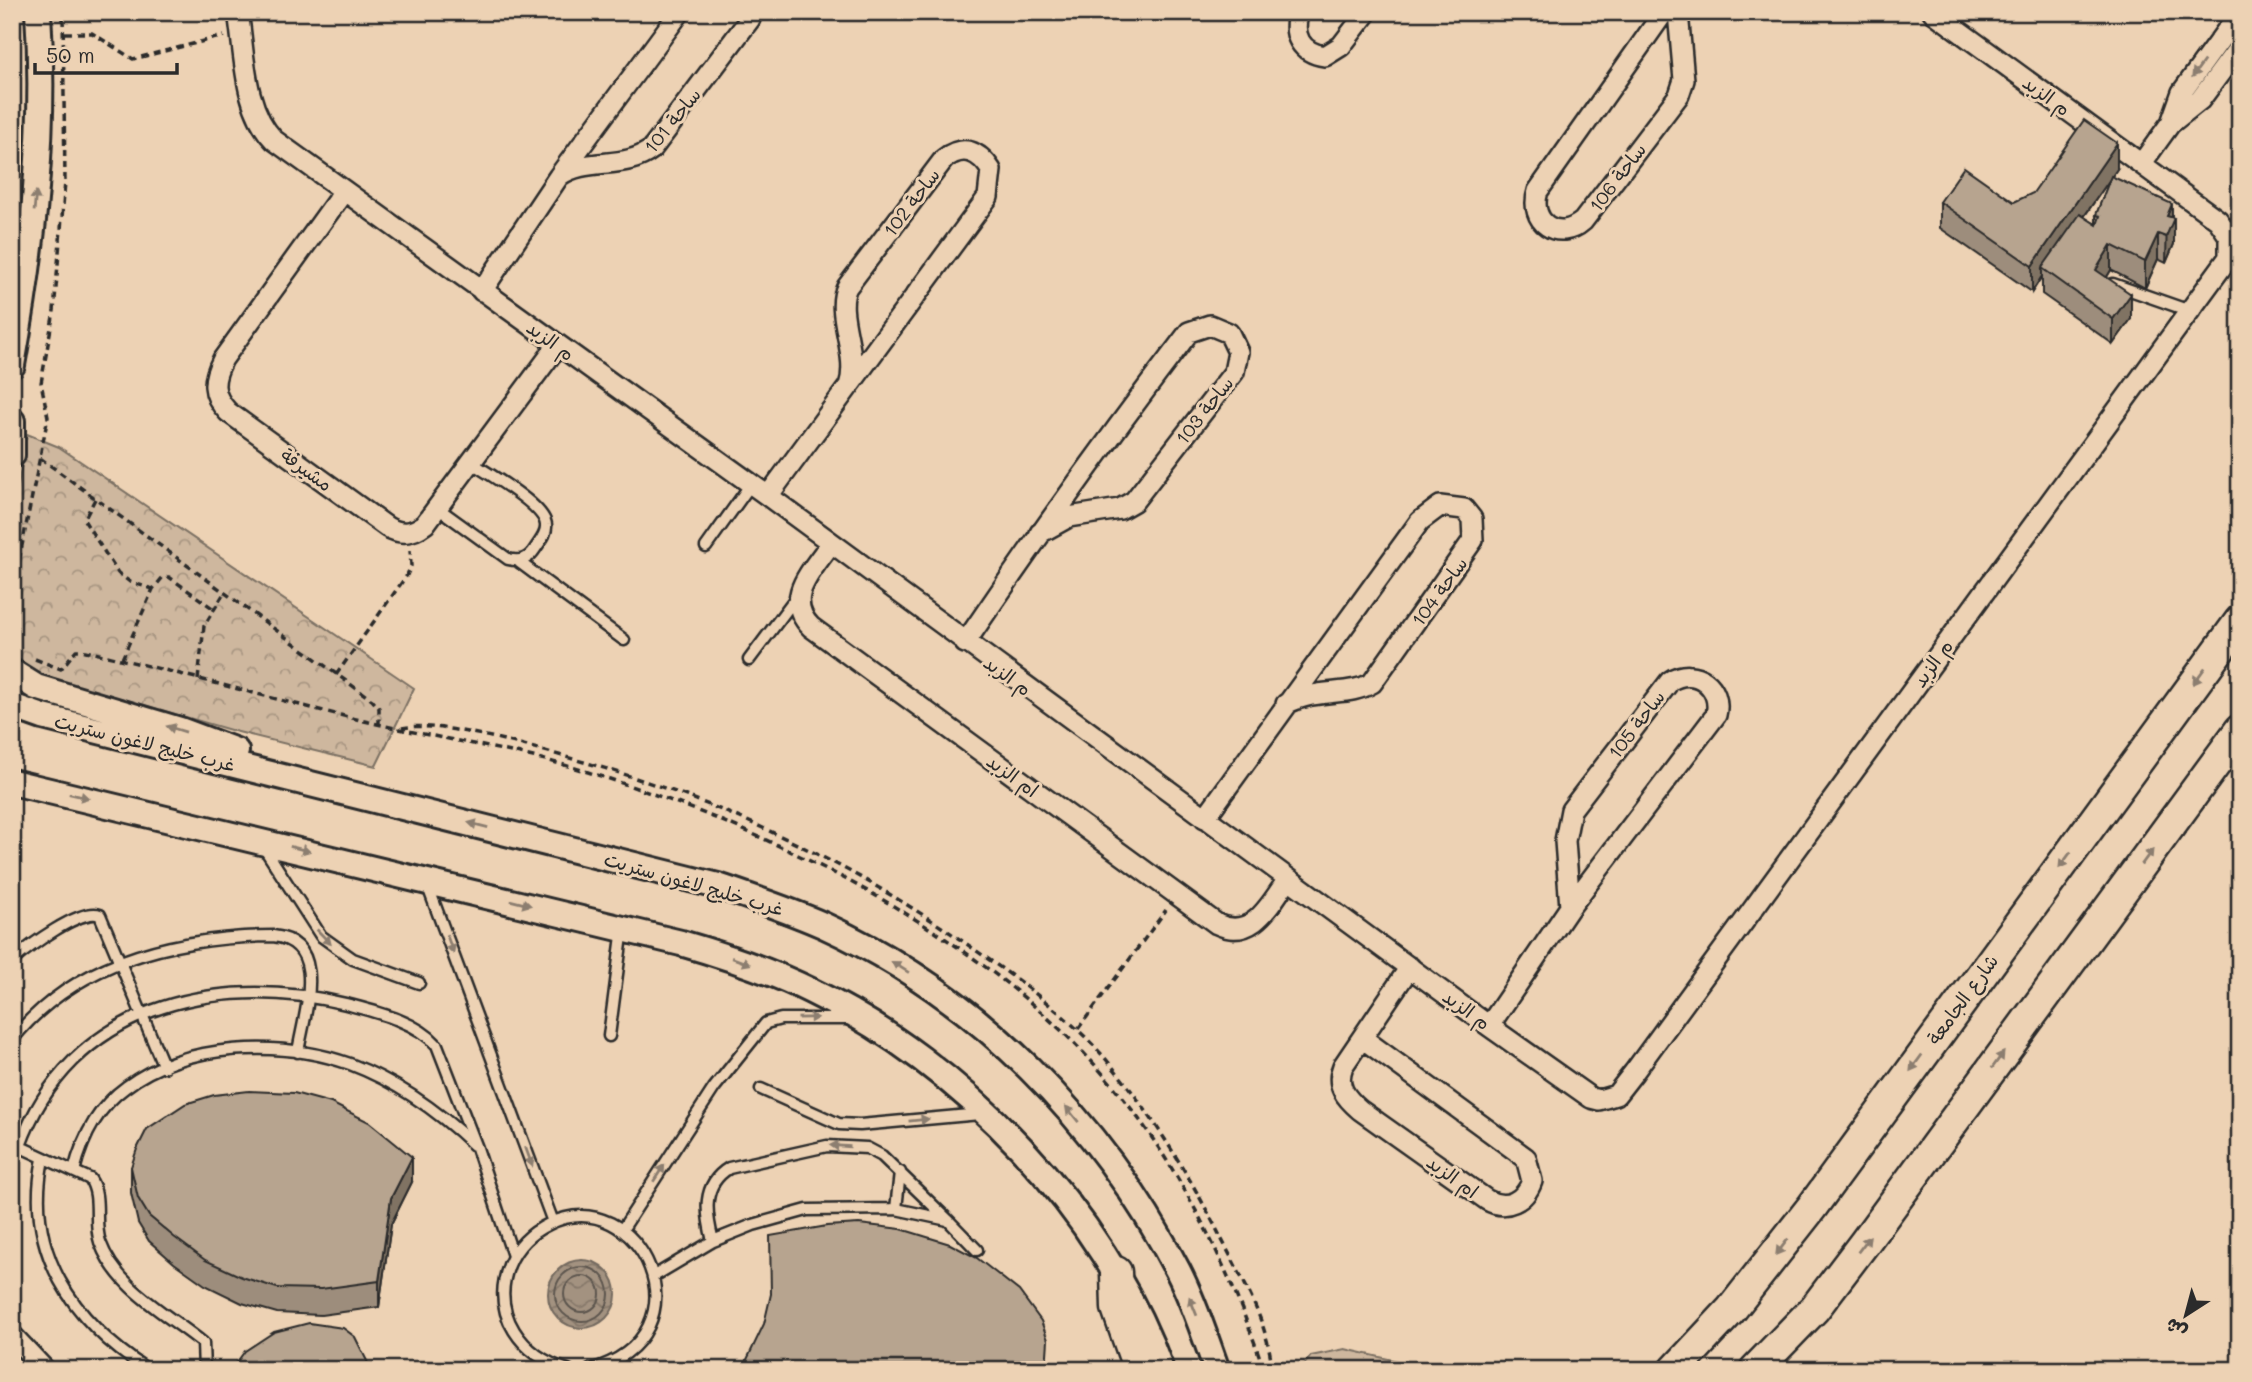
<svg xmlns="http://www.w3.org/2000/svg" width="2252" height="1382" font-family="Mali,'Playpen Sans Arabic',sans-serif">
  <style>
    .green { fill: #ceb79e; stroke: #7c7164; stroke-width: 2 }
    .park { fill: url(#park-crowns); stroke: #7c7164; stroke-width: 2 }
    .water { fill: url(#water-waves); stroke: #73695e; stroke-width: 2 }
    .lines { fill: none; stroke-linecap: round; stroke-linejoin: round }
    .shore { stroke: #5b544d; stroke-width: 2 }
    .service-casing { stroke: #2b2b2b; stroke-width: 15 }
    .minor-casing { stroke: #2b2b2b; stroke-width: 24 }
    .tertiary-casing { stroke: #2b2b2b; stroke-width: 30 }
    .primary-casing { stroke: #2b2b2b; stroke-width: 35 }
    .path { stroke: #2b2b2b; stroke-width: 3.5; stroke-dasharray: 7 5; stroke-linecap: butt }
    .service { stroke: #edd2b4; stroke-width: 10 }
    .minor { stroke: #edd2b4; stroke-width: 19 }
    .tertiary { stroke: #edd2b4; stroke-width: 24 }
    .primary { stroke: #edd2b4; stroke-width: 30 }
    .wall { fill: #9d8d7b; stroke: #2b2b2b; stroke-width: 2; fill-rule: evenodd }
    .shaded-wall { fill: #807364; stroke: #2b2b2b; stroke-width: 2 }
    .building { fill: #b7a48f; stroke: #2b2b2b; stroke-width: 2 }
    .oneway { fill: #8c7e70 }
    .labels { text-anchor: middle; dominant-baseline: central; stroke-width: 6; stroke-linejoin: round; paint-order: stroke }
    .street-label { font-size: 19px; fill: #2b2b2b; stroke: #edd2b4 }
  </style>
  <defs>
    <pattern id="park-crowns" width="20" height="18" patternUnits="userSpaceOnUse" patternTransform="scale(1.75)"><rect width="20" height="18" fill="#ceb79e"/><path d="M2 6a3 3 0 1 1 6 0M12 15a3 3 0 1 1 6 0" fill="none" stroke="#a79581"/></pattern>
    <pattern id="water-waves" width="16" height="10" patternUnits="userSpaceOnUse" patternTransform="scale(1.75)"><rect width="16" height="10" fill="#a39280"/><path d="M0 5q4-4 8 0t8 0" fill="none" stroke="#857769"/></pattern>
  </defs>
  <rect width="100%" height="100%" fill="#edd2b4"/>
  <filter id="ink" filterUnits="userSpaceOnUse"><feTurbulence type="fractalNoise" baseFrequency=".0143" numOctaves="2"/><feDisplacementMap in="SourceGraphic" scale="14" xChannelSelector="R" yChannelSelector="G"/><feConvolveMatrix kernelMatrix="1 2 1 2 8 2 1 2 1" color-interpolation-filters="sRGB"/></filter>
  <g filter="url(#ink)">
    <path class="green" d="M1345,1349L1397,1361L1475,1370H1300L1311,1356Z"/>
    <path class="park" d="M27,434L59,447L414,688L376,766L234,731L64,682L42,674L12,655V521Z"/>
    <path class="water" d="M548 1294a34 34 0 1 1 68 0a34 34 0 1 1-68 0Z"/>
    <g class="lines">
      <path class="shore" d="M555 1294a27 27 0 1 1 54 0a27 27 0 1 1-54 0Z
        M564 1294a18 18 0 1 1 36 0a18 18 0 1 1-36 0Z"/>
      <g class="service-casing">
        <path id="service" d="M2113,284L2190,311
          M439,509L508,559C520,562 528,560 535,549C540,541 547,534 546,525C545,506 489,474 472,463
          M706,547L751,484
          M519,562L624,640
          M749,660L797,596
          M263,846L321,936L353,959L419,983
          M427,884L553,1222
          M12,961C27,948 81,907 100,915L164,1067
          M609,1036L623,928
          M12,1040C76,960 175,937 273,936C330,942 304,1014 298,1052
          M761,1089L839,1124L860,1125L980,1114
          M12,1143L90,1179C102,1197 93,1221 100,1242C117,1289 166,1313 203,1343L204,1370
          M20,1146C70,1007 213,972 346,1004C376,1012 416,1021 437,1045L477,1148L513,1256
          M43,1159C24,1251 72,1321 148,1370
          M74,1171C82,1139 98,1107 126,1087C185,1042 283,1040 350,1064C398,1082 437,1110 474,1145
          M896,1209L900,1172
          M622,1230L714,1088L766,1023L781,1019H848
          M713,1241C706,1214 701,1185 729,1168L827,1146L867,1148L882,1156L947,1219
          M654,1276L713,1241L753,1225L807,1210L896,1209L948,1220L977,1250
          M568,1370C522,1356 490,1314 509,1265C517,1246 530,1233 549,1224C639,1180 714,1335 590,1370"/>
      </g>
      <g class="minor-casing">
        <path id="minor" d="M238,12C245,54 243,108 274,140L768,496L1489,1026L1591,1098L1599,1100L1616,1095L1634,1072L2229,257V236L2218,220L1933,12
          M1299,12C1291,35 1301,53 1325,56L1341,46L1367,12
          M1664,12L1538,191C1528,222 1558,243 1583,221L1679,95L1684,80L1678,12
          M2171,123L2182,92L2235,19
          M2142,163L2170,124L2200,100L2240,46
          M559,176C587,156 624,171 652,149L750,19L752,12
          M344,191L223,359C212,380 211,394 228,412L387,527C401,535 412,534 425,524L558,345
          M482,291L559,176L680,12
          M768,496L988,197L991,170C979,151 963,144 944,159L847,287C834,313 860,355 849,386
          M831,543C813,570 782,598 811,627L1217,924C1253,941 1270,904 1288,879
          M965,643C1037,537 1111,434 1189,332L1210,325L1229,333L1238,352L1234,372L1134,501L1120,509L1069,517L1040,533
          M1205,818L1420,521L1440,506L1464,509L1472,519L1473,540L1372,683C1348,697 1318,687 1286,704
          M1489,1026L1570,907L1716,715C1723,687 1695,665 1670,681L1571,810L1565,841L1570,907
          M1362,1038L1526,1158L1532,1181C1525,1201 1506,1211 1487,1200L1360,1110C1346,1098 1335,1086 1343,1066L1410,967
          M12,1335L45,1370"/>
      </g>
      <g class="tertiary-casing">
        <path id="tertiary" d="M12,365C33,249 46,131 38,12
          M12,421V455
          M12,672L36,687L180,730L236,751
          M12,706L43,717L718,886C753,898 789,910 823,925C977,995 1101,1122 1178,1271C1194,1302 1205,1337 1217,1370
          M12,782L681,943C726,956 769,970 811,991C962,1064 1104,1211 1161,1370"/>
      </g>
      <g class="primary-casing">
        <path id="primary" d="M1116,1272L1117,1308L1139,1370
          M1675,1370L1731,1310L1812,1207L2240,621
          M1755,1370L1815,1308L1865,1242L2240,730"/>
      </g>
      <path class="path" d="M65,33H92L133,59L224,36
        M40,458L372,700L379,708V724
        M95,499L84,520L118,573L130,582L153,589
        M12,595L48,417L41,383L54,311L65,182L63,12
        M35,659L61,669L76,650H81C179,672 275,700 373,723C445,740 518,750 588,772C769,829 977,930 1103,1074C1175,1156 1230,1267 1264,1370
        M122,659L153,589L163,577H169L214,609
        M336,675L407,575L411,566L410,550
        M198,680L204,626L223,595
        M402,728C439,720 528,746 566,757C712,797 847,860 971,947C1007,972 1044,998 1076,1028C1132,1080 1186,1168 1220,1236C1241,1277 1269,1323 1272,1370
        M1078,1029L1166,910"/>
      <use href="#service" class="service"/>
      <use href="#minor" class="minor"/>
      <use href="#tertiary" class="tertiary"/>
      <use href="#primary" class="primary"/>
    </g>
    <path class="wall" d="M2117,169L2112,176L2172,218L2174,244L2166,263L2158,259L2145,288L2111,270L2107,277L2131,319L2113,344L2042,294V276L2032,292L1940,228V202H2014ZM2110,179L2096,215V224L2084,217Z
      M131,1167L412,1182L391,1224L379,1307L321,1315L277,1313L242,1303L205,1285L174,1263L149,1241L138,1223L131,1193Z"/>
    <path class="shaded-wall" d="M2117,143V169L2046,271L2042,268V276L2032,292V266Z
      M2172,204V224L2174,218V244L2166,263L2167,216Z
      M2158,234V259L2145,288V262Z
      M2111,245V270L2096,295V270Z
      M2131,294V319L2113,344V319Z
      M412,1157V1182L391,1224L379,1307V1281L391,1198Z"/>
    <path class="building" d="M2084,120L2117,143L2032,266L1940,202L1964,167L2014,202L2033,193Z
      M2111,176L2172,204L2167,216L2174,218L2166,237L2158,234L2145,262L2111,245L2096,270L2131,294L2113,319L2042,268L2080,214L2097,225L2100,216L2096,215Z
      M249,1091L294,1093L331,1103L369,1122L412,1157L391,1198L379,1281L321,1289L277,1288L242,1277L205,1260L174,1237L149,1216L138,1198L131,1167L137,1149L147,1129L185,1104L214,1095Z
      M859,1224L901,1229L950,1244L977,1258L1019,1291L1041,1321L1048,1340L1046,1370H742L764,1324L771,1294L770,1236L827,1226Z
      M309,1323L343,1328L355,1337L369,1365L367,1370H231L245,1351L274,1332Z"/>
    <defs><path id="oneway-solid" d="M-6-.8H1V-3.2L6.5 0L1 3.2V.8H-6Z" transform="scale(1.75)"/></defs>
    <g class="oneway">
      <use href="#oneway-solid" transform="translate(2198 69) rotate(126)"/>
      <use href="#oneway-solid" transform="translate(35 201) rotate(-85)"/>
      <use href="#oneway-solid" transform="translate(2199 676) rotate(126)"/>
      <use href="#oneway-solid" transform="translate(176 729) rotate(-163)"/>
      <use href="#oneway-solid" transform="translate(79 796) rotate(13)"/>
      <use href="#oneway-solid" transform="translate(478 825) rotate(-166)"/>
      <use href="#oneway-solid" transform="translate(300 849) rotate(14)"/>
      <use href="#oneway-solid" transform="translate(2147 857) rotate(-54)"/>
      <use href="#oneway-solid" transform="translate(2065 860) rotate(126)"/>
      <use href="#oneway-solid" transform="translate(521 903) rotate(14)"/>
      <use href="#oneway-solid" transform="translate(324 937) rotate(46)"/>
      <use href="#oneway-solid" transform="translate(450 944) rotate(70)"/>
      <use href="#oneway-solid" transform="translate(741 961) rotate(20)"/>
      <use href="#oneway-solid" transform="translate(900 967) rotate(-148)"/>
      <use href="#oneway-solid" transform="translate(808 1018) rotate(-1)"/>
      <use href="#oneway-solid" transform="translate(1998 1060) rotate(-54)"/>
      <use href="#oneway-solid" transform="translate(1916 1063) rotate(126)"/>
      <use href="#oneway-solid" transform="translate(1072 1114) rotate(-129)"/>
      <use href="#oneway-solid" transform="translate(919 1120) rotate(-6)"/>
      <use href="#oneway-solid" transform="translate(840 1146) rotate(-176)"/>
      <use href="#oneway-solid" transform="translate(529 1157) rotate(70)"/>
      <use href="#oneway-solid" transform="translate(659 1173) rotate(-57)"/>
      <use href="#oneway-solid" transform="translate(1864 1244) rotate(-53)"/>
      <use href="#oneway-solid" transform="translate(1782 1247) rotate(127)"/>
      <use href="#oneway-solid" transform="translate(1193 1306) rotate(-112)"/>
    </g>
  </g>
  <g class="labels">
    <g class="street-label">
      <text transform="translate(2047 95) rotate(36)">م الزبد</text>
      <text transform="translate(672 120) rotate(-51)">ساحة 101</text>
      <text transform="translate(1617 177) rotate(-53)">ساحة 106</text>
      <text transform="translate(911 202) rotate(-53)">ساحة 102</text>
      <text transform="translate(551 340) rotate(36)">م الزبد</text>
      <text transform="translate(1204 410) rotate(-52)">ساحة 103</text>
      <text transform="translate(307 469) rotate(36)">مشيرفة</text>
      <text transform="translate(1439 591) rotate(-54)">ساحة 104</text>
      <text transform="translate(1932 663) rotate(-54)">م الزبد</text>
      <text transform="translate(1008 675) rotate(36)">م الزبد</text>
      <text transform="translate(1636 724) rotate(-53)">ساحة 105</text>
      <text transform="translate(145 742) rotate(14)">غرب خليج لاغون ستريت</text>
      <text transform="translate(1013 775) rotate(36)">ام الزبد</text>
      <text transform="translate(694 883) rotate(16)">غرب خليج لاغون ستريت</text>
      <text transform="translate(1962 999) rotate(-54)">شارع الجامعة</text>
      <text transform="translate(1467 1009) rotate(36)">م الزبد</text>
      <text transform="translate(1453 1176) rotate(36)">ام الزبد</text>
    </g>
  </g>
  <rect width="2252" height="1382" fill="none" stroke="#edd2b4" stroke-width="42"/>
  <rect x="21" y="21" width="2210" height="1340" fill="none" stroke="#2b2b2b" stroke-width="2.5" filter="url(#ink)"/>
  <g transform="translate(2186 1315) rotate(216)" stroke="#edd2b4" stroke-width="5" paint-order="stroke">
  <path d="M0-5L12 26L0 18L-12 26Z" fill="#2b2b2b"/>
  <text y="-10" font-size="19" font-weight="bold" text-anchor="middle" fill="#2b2b2b">ش</text>
  </g>
  <path d="M35 63v10h142v-10" fill="none" stroke="#2b2b2b" stroke-width="3.5"/>
  <text x="46" y="63" font-size="21" fill="#2b2b2b" stroke="#edd2b4" stroke-width="5" paint-order="stroke">50 m</text>
</svg>
